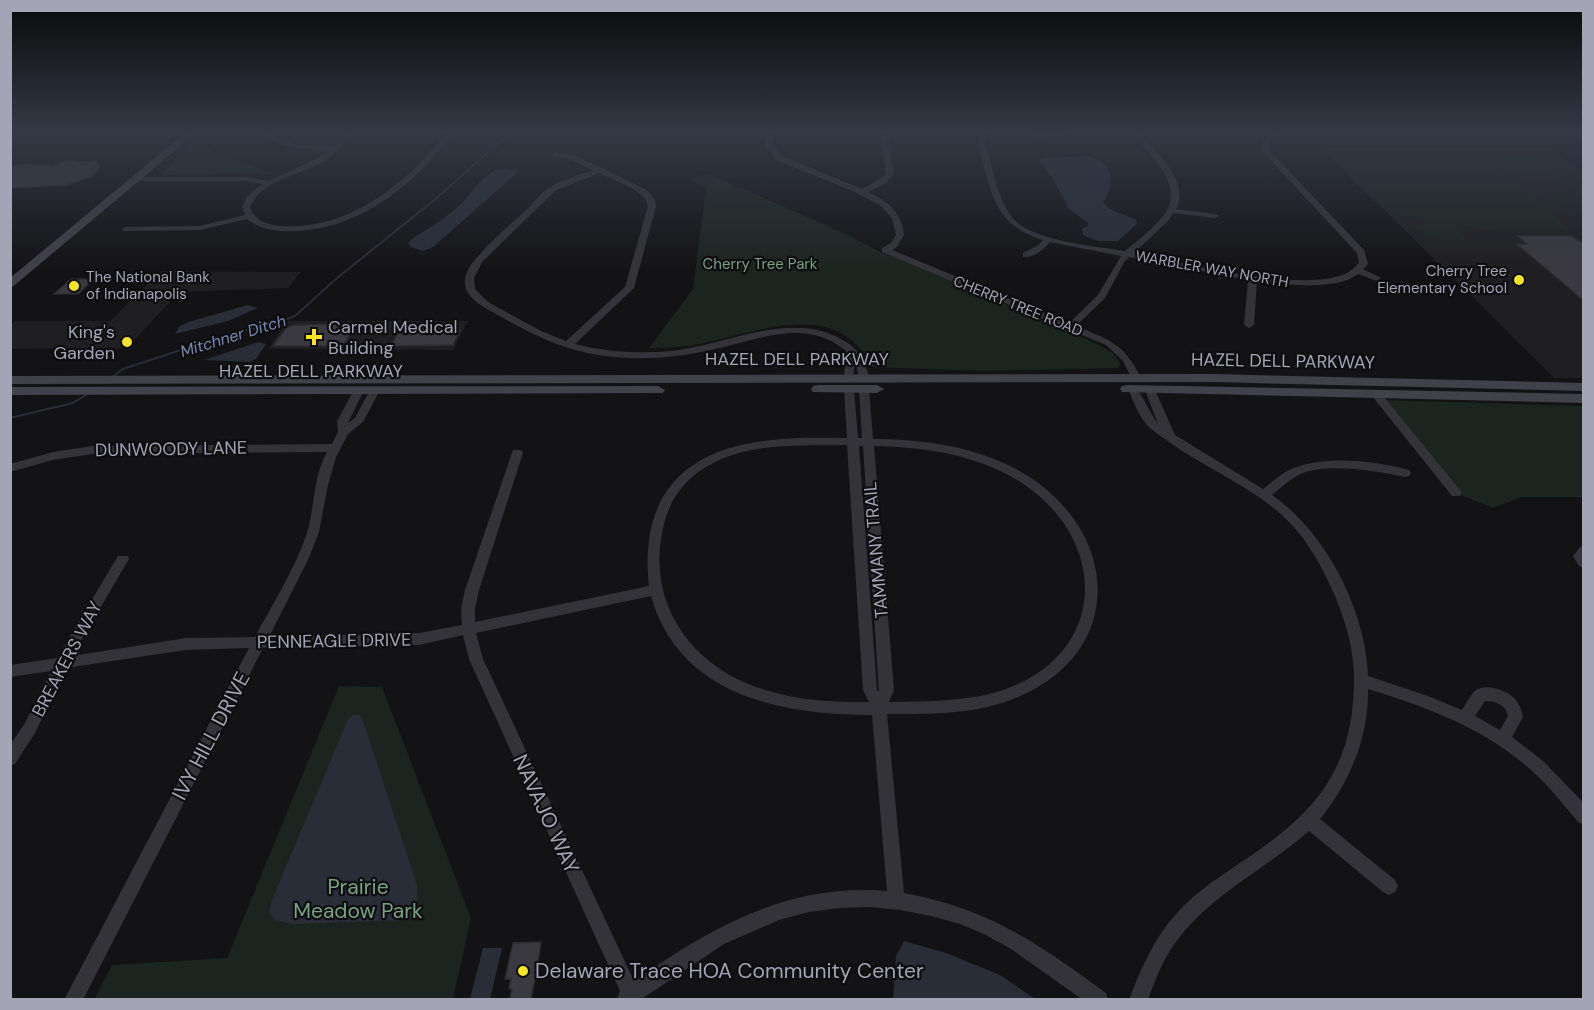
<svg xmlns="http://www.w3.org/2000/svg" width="1594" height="1010" font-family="'DM Sans',sans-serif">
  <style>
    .built { fill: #1f1e21 }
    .green { fill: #1c241f }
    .water { fill: #282d38 }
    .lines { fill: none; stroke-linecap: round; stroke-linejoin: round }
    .stream { stroke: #282d38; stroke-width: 2 }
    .building { fill: #3a393f; stroke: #2d2c30; stroke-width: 1.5 }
    .minor { fill: #343339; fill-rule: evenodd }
    .secondary { fill: #414149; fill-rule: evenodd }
    .poi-dot { fill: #f7e427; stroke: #0e0d0f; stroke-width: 2 }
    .labels { text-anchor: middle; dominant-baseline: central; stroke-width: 4.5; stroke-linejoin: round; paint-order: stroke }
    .far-park-label { font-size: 15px; fill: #79a185; stroke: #0e0d0f }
    .far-street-label { font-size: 15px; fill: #a3a4b5; stroke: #0e0d0f }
    .far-poi-label { font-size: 15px; fill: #a3a4b5; stroke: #0e0d0f; text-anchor: end }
    .far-water-label { font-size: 16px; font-style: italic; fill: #7989b2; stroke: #0e0d0f }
    .poi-label { font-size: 18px; fill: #a3a4b5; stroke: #0e0d0f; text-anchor: start }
    .street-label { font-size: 18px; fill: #a3a4b5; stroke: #0e0d0f }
    .near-street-label { font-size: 21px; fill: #a3a4b5; stroke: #0e0d0f }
    .near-park-label { font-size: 21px; fill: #79a185; stroke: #0e0d0f }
    .near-poi-label { font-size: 21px; fill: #a3a4b5; stroke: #0e0d0f; text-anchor: start }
  </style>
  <rect width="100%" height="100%" fill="#131214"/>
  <path class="built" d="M1322,148H1550L1583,171V378H1554Z
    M161,271L301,272L288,288L179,292L127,348L11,349V325L15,321H110Z
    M287,321H468L453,350L268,349Z"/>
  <path class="green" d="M194,144L277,175L249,173L160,175Z
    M1334,152H1466C1506,168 1539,199 1569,230H1489L1462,225L1467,231H1458L1468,241C1452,241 1427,243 1418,226L1429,221C1414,218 1398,215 1384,207C1367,197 1342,170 1334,152Z
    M1493,157H1536L1560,175L1568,165L1583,176V215H1571L1540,192L1582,191L1550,180L1554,174H1514Z
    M707,173L848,235L884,254L916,265L1091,341L1113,353L1120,363L1119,368L984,371L871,367C840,297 756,332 700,344C684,347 666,348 649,348L693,289L706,188L690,180Z
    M1381,400L1583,406V497H1521L1493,508L1456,493Z
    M339,686L382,687L471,918L453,999L94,1000L112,965L227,958Z"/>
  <path class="water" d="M1087,156C1113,161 1117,182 1103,202C1110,212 1124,214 1136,220L1137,224L1118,241H1098L1083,235L1082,228L1088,226V223L1068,208L1056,184L1039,160L1043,158Z
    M504,168L519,171L433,247L423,251L411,247L408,243L412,239C429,228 448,217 462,203C476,188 483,172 504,168Z
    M248,305L258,308L228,321L175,334L180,326L188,322Z
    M258,342L266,344L256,359L250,362L204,360Z
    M352,715H360L363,721L417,885V915L409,920L293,924L274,920L269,912L272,900L348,719Z
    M904,941L946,953L1000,975L1035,999H893L896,956Z
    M483,948H502L490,999H470Z"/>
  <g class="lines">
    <path class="stream" d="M111,378L123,369L236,332L267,327L295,316L337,278L433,201L510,133
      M10,418L73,403L91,392"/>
  </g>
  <path class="building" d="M67,160L86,162L95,160L100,167L92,176L67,185L10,188V167L24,164L52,166Z
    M1518,236H1571L1584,244V301L1517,244H1527Z
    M71,279H94L78,294H54Z
    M356,324L343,346H273L286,328L294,325Z
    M425,325H447L444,331L460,330L453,345L391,346L399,331H422Z
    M541,942L538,963H541L538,978H535L531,999H510L512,989H509L511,979H505L513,943Z"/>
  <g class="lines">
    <path class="minor" d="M262,133C274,133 282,141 294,144C307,146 321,146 334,146L347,133H355C346,143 335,154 324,161C300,176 262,179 250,207C255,222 268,225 283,226C350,230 407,183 446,133H453C416,183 364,226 300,231C281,232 262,231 247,219L200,230L123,231L122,229L126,227L200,226L245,215L242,207L247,196L263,184L245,181H137L133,179L134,177H245L268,181L316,159L329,150C305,149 282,149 262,133Z
      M767,133H774L772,145L782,156L862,189L880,179L886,174L881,133H888L894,174L886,183L868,192C888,201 902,213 904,235L897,247L892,250L1069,323L1098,295L1121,256L1050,242C1043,250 1034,258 1023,257V253L1037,246L1043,240C991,224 992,190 978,145V140L983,133H990L986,140V145C993,168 997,196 1011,216C1029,241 1095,246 1125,251C1138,240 1153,229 1163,216C1187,186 1150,156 1133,133H1140C1155,152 1191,182 1176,209L1215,214L1219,216L1215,218L1173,213L1169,220L1134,253C1186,263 1297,293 1345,274C1350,272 1355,267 1359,263L1357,253L1262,151L1263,139L1274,133H1284L1269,141L1270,151L1364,250L1368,264L1363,269L1381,278L1377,281L1358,274C1337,291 1283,285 1257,281L1254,325L1249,328L1244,325L1248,280L1129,257L1125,261L1105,298L1076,326C1112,341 1123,343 1142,379L1137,382L1133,381L1123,361L1106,345L882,252V248L891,243L896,235L892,218L881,206L853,191L776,160L764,145Z
      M1016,133H1095L1092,135L1037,137Z
      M553,152L575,155L647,190L655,200L656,206L634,288L575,344C606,352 639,354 671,351C726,345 790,310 841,339C857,347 866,360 869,378L868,380H860L855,362L853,380H845L844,378L846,351C805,316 756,341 711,350C684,356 657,359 629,358C573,356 536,337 489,310C478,304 463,294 465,280C466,272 470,265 475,260C490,241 510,225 527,209C534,202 542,192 550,187C563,180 579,175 593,170L570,159L553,156ZM599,173C613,180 646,190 648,206L625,287L566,341L541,331L488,302L475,289L474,278L482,262L555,191Z
      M849,386L854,389L858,438H862L859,389L864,386L869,389L873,439C927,439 986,448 1031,478C1121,538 1123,653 1018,697C976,715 931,714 887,714L904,893C990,909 1037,943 1106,993L1108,1000H1083L1011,949L984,934L960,924L931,916L900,910L870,907L839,908L809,912L779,920L724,944L640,1000H617L620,991L469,659L463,635L419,645L263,648L83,1000H64L249,648L186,650L66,668L35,733L15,764L10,766V745L25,723L51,671L10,677V665L57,658L118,556H128L129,559L72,656L186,638L255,637C273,603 295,569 307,533C315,506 313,476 327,452L92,454L53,460L10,472V464L53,452L92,446L332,444L338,432L337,421L355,388L359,387L364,390L348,423L355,418L371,388H379L380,390L363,422L348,434L336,457L328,485L319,532L308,560L269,637L419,633L462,625L461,609L465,590L513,450H521L523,453L479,590L475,609V622L649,586C639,495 684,448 773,440C797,437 822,438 847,438L844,389ZM847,445L863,690L869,702C835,702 801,701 769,691C699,672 650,613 661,539C666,505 681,479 713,463C755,442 802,446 847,445ZM859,446H863L879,692L877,690ZM874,446C925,447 979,455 1022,483C1108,540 1109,651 1006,689C969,702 928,701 889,702L894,690ZM651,596C679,696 782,715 872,715L887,891C787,883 713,927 634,981L483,659L476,633Z
      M1133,386C1140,389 1151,415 1158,424L1145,390L1146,388L1150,387L1155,390L1175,435L1263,489C1273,482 1282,472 1294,468C1328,455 1375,461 1409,470L1411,473L1409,476L1405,477C1377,471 1330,463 1303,473C1291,478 1282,487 1272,495C1326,532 1366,611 1368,676L1428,696L1462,710C1466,704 1471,694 1476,690C1487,683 1509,691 1516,700C1520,705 1522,711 1523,717L1512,737L1542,760L1584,803V824L1578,822C1563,804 1549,786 1532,771C1486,729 1427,707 1368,689C1369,737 1350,782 1320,819L1395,880L1398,886L1395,892L1389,895L1383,892L1309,831C1266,869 1211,894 1176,942C1163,959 1155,980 1148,1000H1129C1141,968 1154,938 1177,913C1197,890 1224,874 1249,857C1321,808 1355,764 1354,674C1353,644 1343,613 1331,587C1318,560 1305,536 1283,516C1249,485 1205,468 1169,442C1163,437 1155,433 1150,428C1139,418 1134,402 1128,389ZM1485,701C1496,701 1506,705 1508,716L1500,730L1475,716Z
      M1376,391L1380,392L1460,490L1462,493L1460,496H1452L1372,396L1371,394Z
      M1584,545V568L1579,566L1573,556L1580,547Z"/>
    <path class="secondary" d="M185,133H196L10,289V278Z
      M1213,374L1584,383V391L1213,382L10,384V376Z
      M818,385H877L884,389L877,393L813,392L811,389L813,386Z
      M1127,385L1584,394V403L1122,392L1120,389L1122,386Z
      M658,386L665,390L663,393L10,395V387Z"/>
  </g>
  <linearGradient id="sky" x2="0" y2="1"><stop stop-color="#0a0a0b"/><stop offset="0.48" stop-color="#333945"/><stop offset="1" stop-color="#333945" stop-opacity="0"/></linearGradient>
  <rect width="1594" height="275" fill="url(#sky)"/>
  <g class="poi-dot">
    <circle cx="1519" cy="280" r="6"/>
    <circle cx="74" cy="286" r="6"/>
    <path d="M311 328h6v6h6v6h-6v6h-6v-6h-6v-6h6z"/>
    <circle cx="127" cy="342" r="6"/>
    <circle cx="523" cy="971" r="6"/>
  </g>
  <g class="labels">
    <g class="far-park-label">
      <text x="760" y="264">Cherry Tree Park</text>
    </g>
    <g class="far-street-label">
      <text transform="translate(1212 269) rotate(10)">WARBLER WAY NORTH</text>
      <text transform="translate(1018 306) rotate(22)">CHERRY TREE ROAD</text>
    </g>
    <g class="far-poi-label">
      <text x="1507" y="271">Cherry Tree<tspan x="1507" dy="17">Elementary School</tspan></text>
      <text x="86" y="277" text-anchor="start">The National Bank<tspan x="86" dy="17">of Indianapolis</tspan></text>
    </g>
    <g class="far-water-label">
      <text transform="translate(233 336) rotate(-17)">Mitchner Ditch</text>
    </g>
    <g class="poi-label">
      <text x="328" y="327">Carmel Medical<tspan x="328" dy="21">Building</tspan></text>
      <text x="115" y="332" text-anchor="end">King's<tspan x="115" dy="21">Garden</tspan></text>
    </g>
    <g class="street-label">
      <text x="797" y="359">HAZEL DELL PARKWAY</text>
      <text transform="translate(1283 361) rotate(1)">HAZEL DELL PARKWAY</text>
      <text x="311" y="371">HAZEL DELL PARKWAY</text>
      <text transform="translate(171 449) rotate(-1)">DUNWOODY LANE</text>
      <text transform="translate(876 550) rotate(-95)">TAMMANY TRAIL</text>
      <text transform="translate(334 641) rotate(-1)">PENNEAGLE DRIVE</text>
      <text transform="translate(67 659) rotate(-62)">BREAKERS WAY</text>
    </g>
    <g class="near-street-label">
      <text transform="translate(211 736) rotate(-62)">IVY HILL DRIVE</text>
      <text transform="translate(546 814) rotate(65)">NAVAJO WAY</text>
    </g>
    <g class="near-park-label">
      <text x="358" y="887">Prairie<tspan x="358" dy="24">Meadow Park</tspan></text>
    </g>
    <g class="near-poi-label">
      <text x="535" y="971">Delaware Trace HOA Community Center</text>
    </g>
  </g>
  <rect width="1594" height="1010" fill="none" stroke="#a3a4b5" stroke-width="24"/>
</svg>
